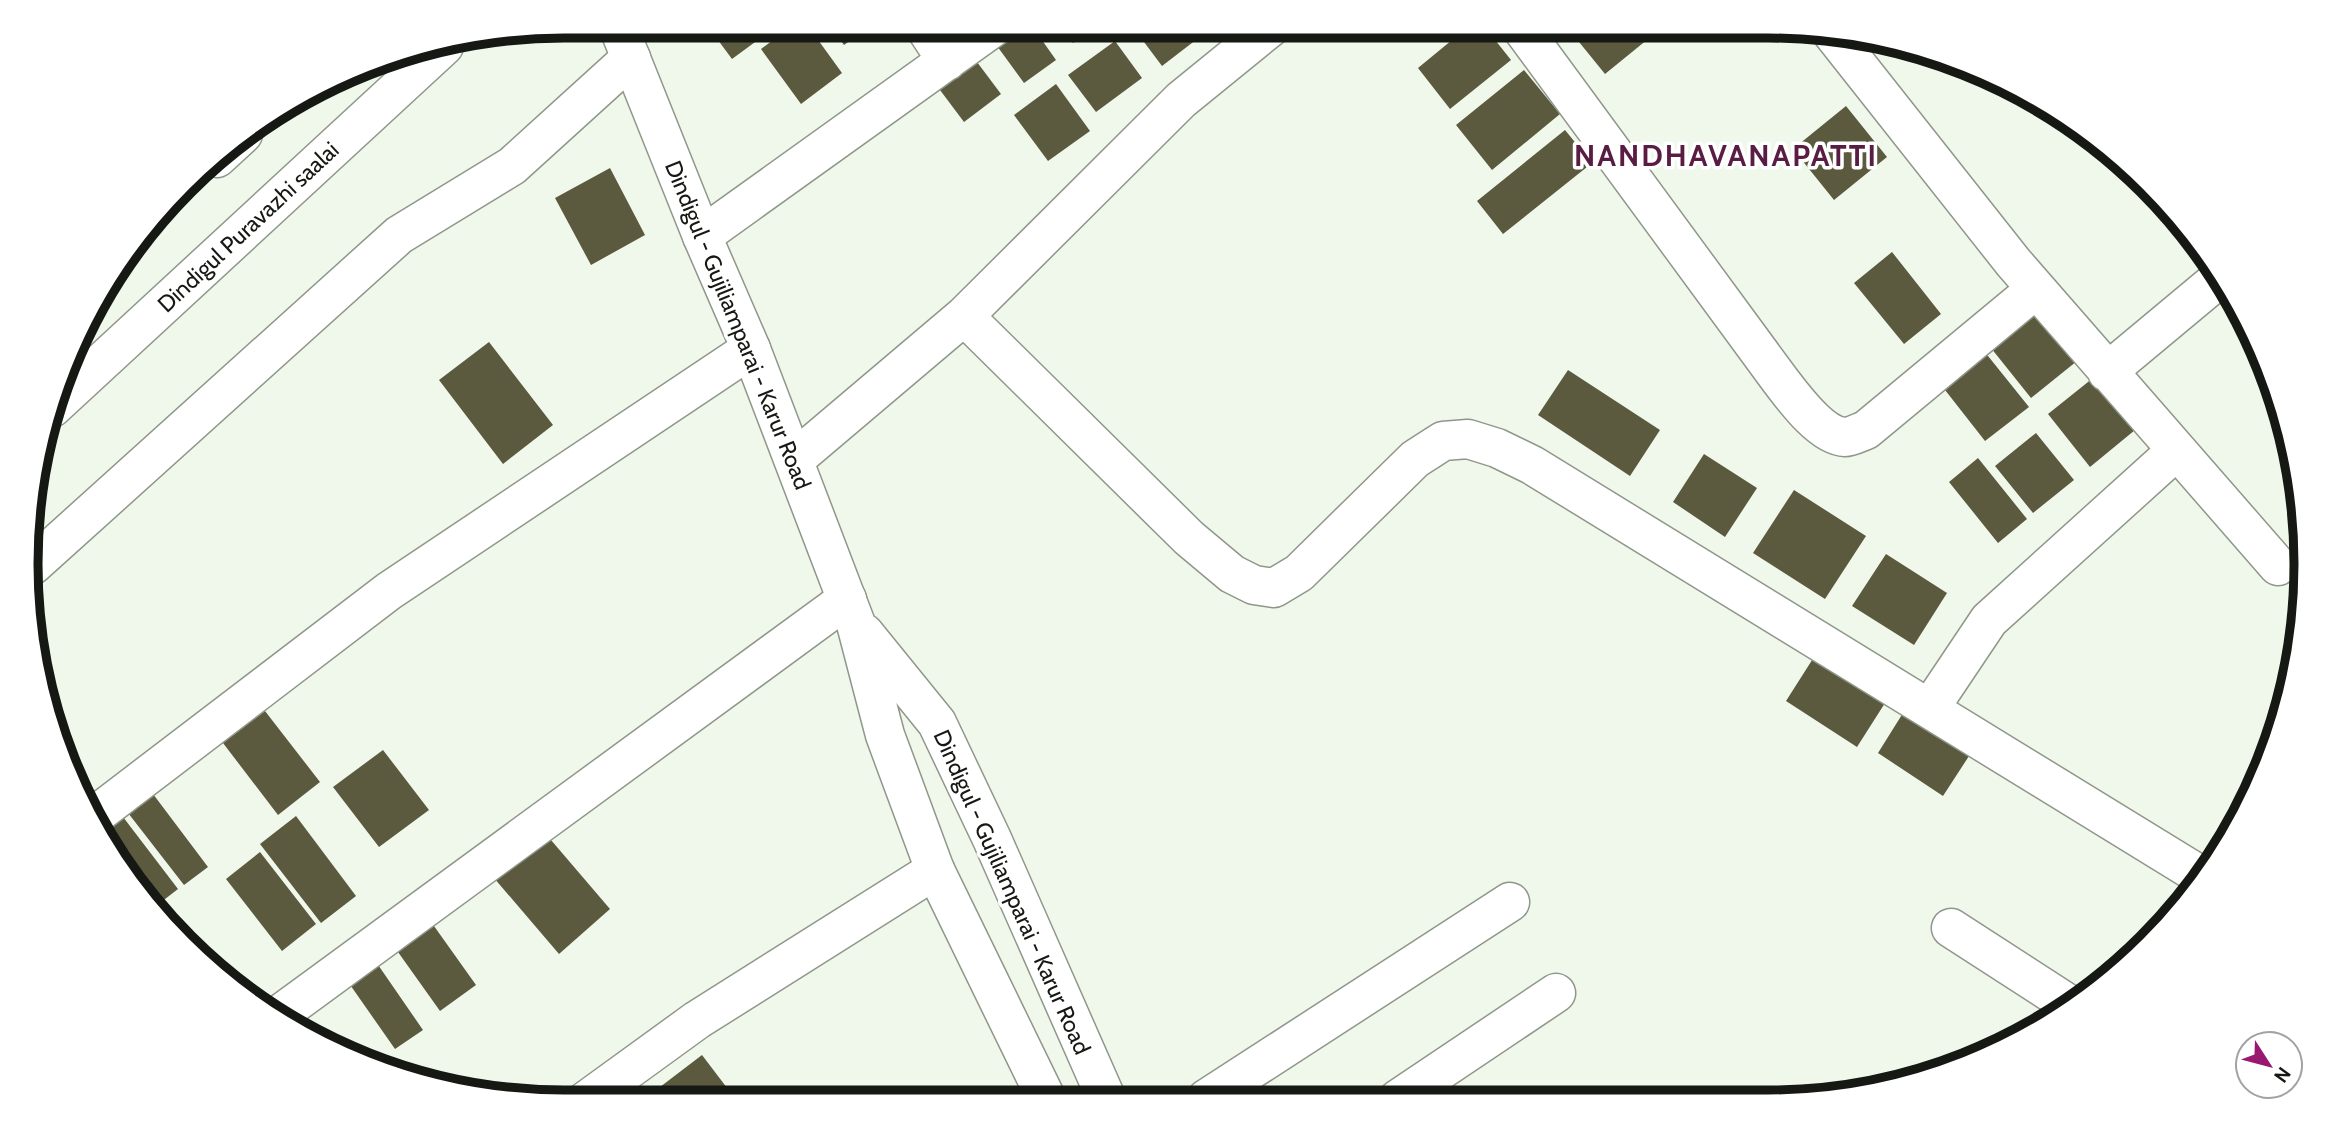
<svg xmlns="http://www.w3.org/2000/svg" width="2332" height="1128" font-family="Cabin,sans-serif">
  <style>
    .building { fill: #5c5a3e }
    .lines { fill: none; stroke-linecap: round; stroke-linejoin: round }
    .minor-casing { stroke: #8f978a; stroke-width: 41 }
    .major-casing { stroke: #8f978a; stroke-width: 41 }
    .highway-casing { stroke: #8f978a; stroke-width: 41 }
    .minor { stroke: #fff; stroke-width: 38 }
    .major { stroke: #fff; stroke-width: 38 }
    .highway { stroke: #fff; stroke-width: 38 }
    .labels { text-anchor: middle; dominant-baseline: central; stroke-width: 7; stroke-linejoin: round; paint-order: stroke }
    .street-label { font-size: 23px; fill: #151813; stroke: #fff }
    .district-label { font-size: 30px; font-weight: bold; letter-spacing: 2px; fill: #591d43; stroke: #fff }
    .rim { fill: none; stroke: #151813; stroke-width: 9 }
  </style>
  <rect width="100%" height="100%" fill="#eff8ea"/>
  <path class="building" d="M719,26H777L732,59L712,32Z
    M792,26H808L842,73L801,104L761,49Z
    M830,26H870L844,45Z
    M1001,26H1032L1056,60L1024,83L989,35Z
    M1061,26H1097L1073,43Z
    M1132,26H1194L1201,36L1162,66Z
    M1469,26H1484L1511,60L1450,109L1418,68Z
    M1589,26H1664L1605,74L1575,37Z
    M1115,41L1142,78L1096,112L1068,75Z
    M968,50L1001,94L964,122L931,78Z
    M1524,70L1560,114L1492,170L1456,125Z
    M1056,84L1090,131L1048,161L1014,115Z
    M1846,106L1887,157L1834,200L1793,149Z
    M1565,130L1592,163L1503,234L1477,201Z
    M610,168L645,235L591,265L555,198Z
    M1892,252L1941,314L1904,344L1854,283Z
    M2033,307L2077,361L2031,398L1987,343Z
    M489,342L553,425L503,464L439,380Z
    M1980,346L2029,407L1985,441L1938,381Z
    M1568,370L1660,430L1630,476L1538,415Z
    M2093,378L2135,430L2090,467L2048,414Z
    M2036,433L2074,480L2033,513L1995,466Z
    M1704,454L1757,488L1725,537L1673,502Z
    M1978,458L2027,519L1998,543L1949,482Z
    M1794,490L1866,536L1825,599L1753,553Z
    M1886,554L1947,593L1914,645L1852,606Z
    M1814,657L1885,703L1857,747L1786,701Z
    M265,711L320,782L278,815L223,743Z
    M1903,713L1969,756L1943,796L1878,753Z
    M383,750L429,810L379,847L333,787Z
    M150,790L208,867L184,885L125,809Z
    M120,813L178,889L156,906L100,828Z
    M296,816L356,896L321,923L260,844Z
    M545,833L610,909L559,954L494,878Z
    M260,852L316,924L282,951L226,879Z
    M429,919L476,985L440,1011L393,945Z
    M374,959L423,1030L395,1049L346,979Z
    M702,1055L737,1101H671L660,1087Z"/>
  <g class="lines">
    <g class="minor-casing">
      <path id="minor" d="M924,26L947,61
        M1520,26L1780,380C1793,397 1821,436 1845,437C1851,437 1860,432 1866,430L2036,289
        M1832,33L2013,262L2278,566
        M702,236L995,26
        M964,316L1189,538L1232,574L1254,585L1274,588L1299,573L1415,459L1443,441L1468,439L1497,448L1532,465L2203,877
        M2107,372L2221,277
        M794,460L964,316L1181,100L1272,26
        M33,565L399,235L512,166L631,58
        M1930,708L1989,620L2176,451
        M93,817L389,591L751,349
        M1951,928L2070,1005
        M276,1017L847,599
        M1206,1099L1510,902
        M1398,1099L1556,993
        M584,1102L697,1020L935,870"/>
    </g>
    <g class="major-casing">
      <path id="major" d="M618,26L702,236L751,349L856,624L885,735L935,870L1047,1100
        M864,633L937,723L992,839L1107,1100"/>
    </g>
    <g class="highway-casing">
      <path id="highway" d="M217,158L243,134
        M52,408L444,46"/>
    </g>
    <use href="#minor" class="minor"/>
    <use href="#major" class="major"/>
    <use href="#highway" class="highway"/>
  </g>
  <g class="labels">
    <g class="street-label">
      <text transform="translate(248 227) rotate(-43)">Dindigul Puravazhi saalai</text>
      <text transform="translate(738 325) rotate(68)">Dindigul - Gujiliamparai - Karur Road</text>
      <text transform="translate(1012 892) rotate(66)">Dindigul - Gujiliamparai - Karur Road</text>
    </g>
    <g class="district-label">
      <text x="1726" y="155">NANDHAVANAPATTI</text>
    </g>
  </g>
  <path d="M0 0H2332V1128H0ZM564 38H1768A526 526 0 0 1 2294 564V564A526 526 0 0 1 1768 1090H564A526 526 0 0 1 38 564V564A526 526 0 0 1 564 38Z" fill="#fff" fill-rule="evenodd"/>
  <path class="rim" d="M564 38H1768A526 526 0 0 1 2294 564V564A526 526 0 0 1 1768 1090H564A526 526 0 0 1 38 564V564A526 526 0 0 1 564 38Z"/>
  <g transform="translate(2269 1065) rotate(126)"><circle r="33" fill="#ffffff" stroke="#a1a3a1" stroke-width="2"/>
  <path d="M0-5L12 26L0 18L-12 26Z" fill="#98196f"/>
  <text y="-10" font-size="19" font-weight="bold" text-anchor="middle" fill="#151813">N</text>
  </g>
</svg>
